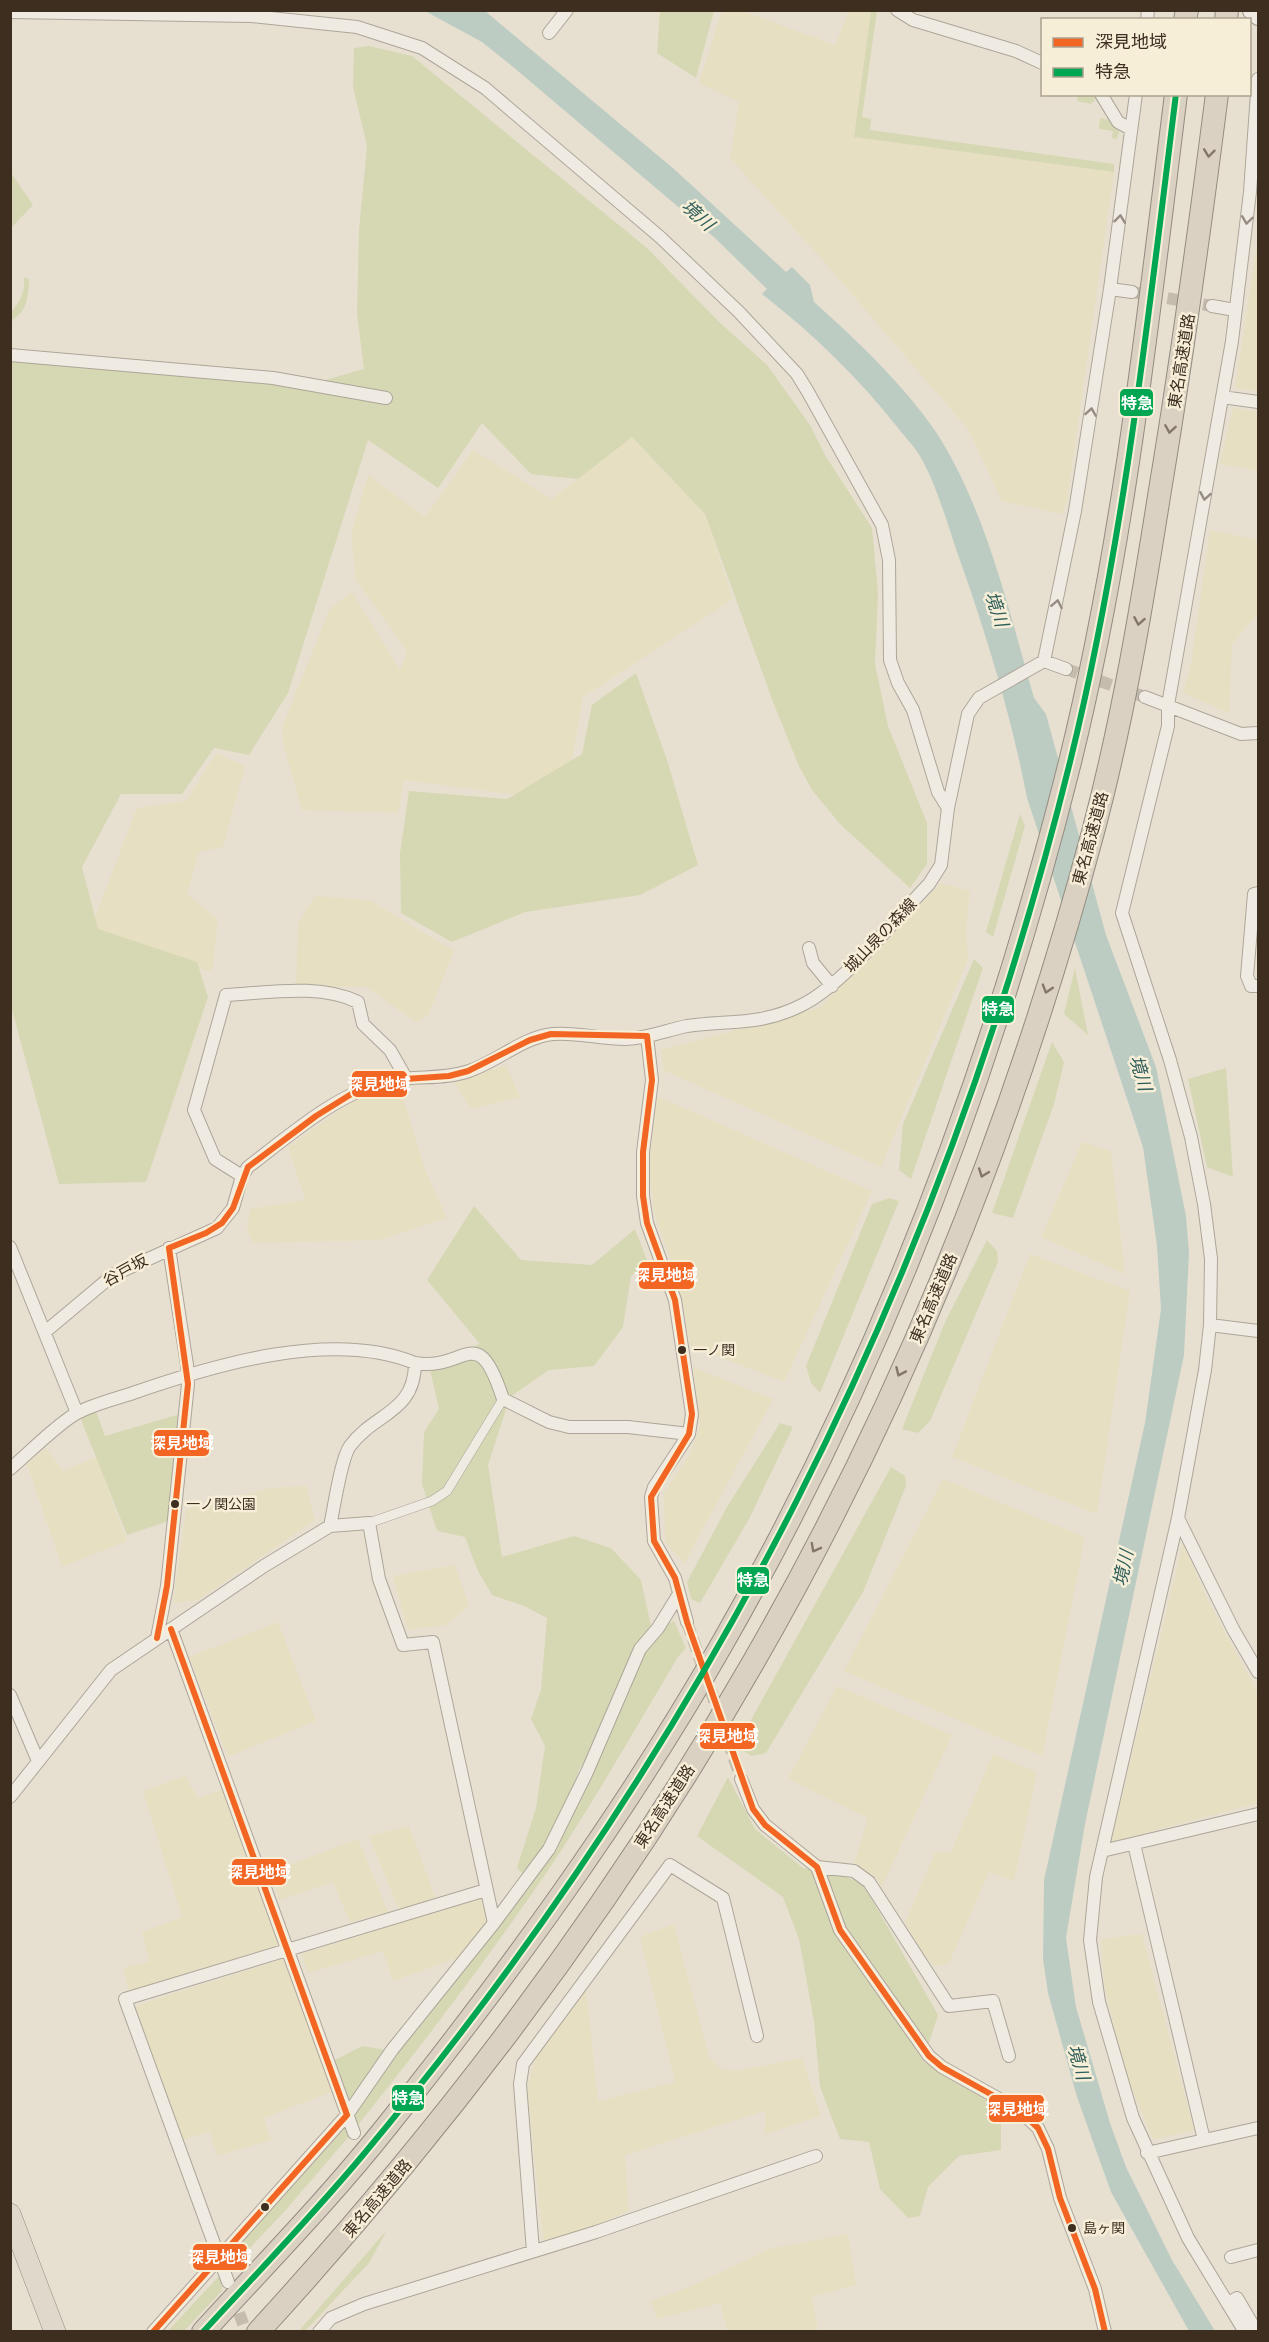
<svg xmlns="http://www.w3.org/2000/svg" width="1269" height="2342" font-family="Merriweather,'Noto Sans JP',serif">
  <style>
    .farmland { fill: #e6dfc2 }
    .green { fill: #d6d7b3 }
    .water { fill: #bcccc2 }
    .lines { fill: none; stroke-linecap: round; stroke-linejoin: round }
    .minor-tunnel { stroke: #c5bcae; stroke-width: 12; stroke-dasharray: 12 6; stroke-linecap: butt }
    .pedestrian-casing { stroke: #ada599; stroke-width: 10 }
    .minor-casing { stroke: #ada599; stroke-width: 14 }
    .secondary-casing { stroke: #9c958a; stroke-width: 18 }
    .trunk-casing { stroke: #928b80; stroke-width: 22 }
    .motorway-casing { stroke: #928b80; stroke-width: 24 }
    .pedestrian { stroke: #efebe3; stroke-width: 9 }
    .minor { stroke: #efebe3; stroke-width: 12 }
    .secondary { stroke: #efebe3; stroke-width: 16 }
    .trunk { stroke: #e0d9cb; stroke-width: 21 }
    .motorway { stroke: #dad1c2; stroke-width: 22 }
    .bus-1-casing { stroke: #f7eed8; stroke-width: 10 }
    .bus-2-casing { stroke: #f7eed8; stroke-width: 10 }
    .bus-1 { stroke: #f26522; stroke-width: 6 }
    .bus-2 { stroke: #00a651; stroke-width: 6 }
    .oneway { stroke: #847769 }
    .oneway2 { stroke: #968c82 }
    .bus-dot { fill: #3d2e20; stroke: #f7eed8; stroke-width: 2 }
    .labels { text-anchor: middle; dominant-baseline: central; stroke-width: 5; stroke-linejoin: round; paint-order: stroke }
    .bus-label { font-size: 14px; fill: #3d2e20; stroke: #f7eed8; text-anchor: start }
    .street-label { font-size: 16px; fill: #3d2e20; stroke: #f7eed8 }
    .water-label { font-size: 18px; font-style: italic; fill: #2f5d5a; stroke: #f7eed8 }
    .line-badge { stroke: #f7eed8; stroke-width: 2 }
    .badge-label { font-size: 16px; text-anchor: middle; font-weight: bold; fill: #fff }
  </style>
  <rect width="100%" height="100%" fill="#e7e0d1"/>
  <path class="farmland" d="M722,11H743L835,45L849,11H871L854,137L1114,172L1067,501L1062,514L1002,501L968,429L819,256L730,158L739,102L699,83Z
    M1258,239V391L1235,388Z
    M1233,408L1258,412V471L1220,464Z
    M631,437L705,514L733,599L583,697L570,771L525,796L404,780L398,813L302,810L284,747L282,727L330,608L352,592L400,670L407,651L356,580L351,535L368,475L425,517L473,450L552,499Z
    M1210,530L1258,540V614L1232,644L1229,713L1183,693L1191,664Z
    M216,753L245,766L223,847L199,852L187,894L218,919L212,972L88,935L137,808L186,801Z
    M941,883L970,891L966,931L968,959L881,1167L663,1070L661,1050L819,1008Z
    M315,896L369,900L454,951L428,1015L416,1022L367,987L296,986L298,923Z
    M506,1065L520,1097L471,1109L454,1082Z
    M373,1087H400L425,1170L447,1218L379,1240L253,1243L247,1230L250,1209L305,1200L288,1147Z
    M657,1096L872,1191L784,1382L690,1345L678,1281L654,1213L649,1168Z
    M1082,1142L1111,1151L1125,1274L1041,1237Z
    M1030,1254L1130,1291L1097,1514L952,1457Z
    M693,1367L773,1399L684,1564L665,1542L664,1493L690,1454L700,1426Z
    M46,1448L63,1471L96,1457L127,1541L62,1567L27,1464Z
    M943,1479L1085,1537L1042,1756L844,1671Z
    M306,1486L315,1520L198,1600L173,1603L186,1509L270,1488Z
    M1183,1543L1207,1599L1258,1693V1803L1111,1842Z
    M455,1565L469,1606L446,1625L408,1630L393,1576Z
    M278,1622L316,1721L228,1757L189,1657Z
    M837,1686L952,1735L882,1887L876,1878L854,1864L868,1818L788,1779Z
    M993,1754L1037,1772L1014,1881L989,1872L949,1963L934,1966L921,1951L905,1923L935,1852H951Z
    M185,1776L198,1798L223,1789L280,1945L130,1994L123,1968L149,1962L142,1932L182,1917L143,1791Z
    M409,1826L436,1900L399,1910L369,1836Z
    M358,1839L388,1912L350,1922L333,1882L279,1900L270,1872Z
    M484,1897L490,1919L457,1958L393,1981L383,1951L308,1973L301,1954Z
    M674,1924L709,2057L721,2069L736,2071L802,2058L821,2116L765,2134V2111L625,2155L629,2211L544,2247L527,2089L535,2060L586,1988L598,2101L675,2082L640,1937Z
    M1142,1934L1194,2130L1153,2140L1125,2072L1104,1985L1101,1939Z
    M283,1959L334,2091L264,2118L271,2140L217,2156L210,2131L183,2140L134,2006Z
    M848,2234L856,2285L812,2297L818,2331H727L720,2303L658,2319L650,2301L689,2287L769,2249Z"/>
  <path class="green" d="M660,11H714L696,78L657,53Z
    M871,11H877L862,117L871,119L870,130L1114,164V172L854,137Z
    M369,46L412,56L647,248L718,321L767,365L810,425L825,455L872,528L878,593L875,664L888,726L927,823V864L910,888L840,824L812,790L799,766L773,702L705,514L632,437L578,479L531,474L482,423L438,488L368,440L288,693L249,755L214,748L182,794H121L82,867L98,929L197,962L208,997L146,1182L59,1184L11,1006L10,355L315,383L364,369L357,314L359,230L367,146L353,87L354,48Z
    M1078,95H1093L1096,99L1091,104L1077,101Z
    M1100,118L1110,120L1119,131L1117,139L1112,138L1113,131L1099,129Z
    M11,173L33,205L11,228Z
    M24,277L29,279C28,298 28,310 11,321V312C20,301 25,293 24,277Z
    M636,673L667,760L698,865L640,895L525,912L452,942L401,913L400,853L409,791L507,799L582,754L592,705Z
    M1020,814L1025,826L993,937L986,932Z
    M974,959L983,968L911,1179L899,1170L903,1124Z
    M1075,968L1088,1035L1064,1014Z
    M1052,1042L1064,1062L1054,1104L1013,1218L992,1213Z
    M1226,1068L1233,1177L1207,1167L1188,1079Z
    M889,1198L899,1201L820,1393L811,1383L806,1366L872,1204Z
    M474,1206L521,1260L592,1265L635,1229L648,1263L631,1276L623,1327L594,1366L549,1370L510,1397L488,1465L502,1557L574,1536L611,1548L641,1580L651,1626L644,1644L658,1628L674,1621L686,1648L678,1657C637,1726 597,1796 553,1863C492,1953 426,2040 358,2125L353,2109L494,1923L557,1848L606,1723L579,1770L549,1849L522,1873L517,1868L536,1808L545,1746L531,1719L541,1690L547,1618L524,1606L492,1595L477,1569L465,1537L437,1531L422,1484L424,1432L439,1409L429,1365L480,1344L427,1280Z
    M987,1240L997,1251L998,1262L930,1421L918,1433L902,1429L945,1322Z
    M96,1411L105,1436L180,1414L169,1521L127,1535L80,1417Z
    M780,1423L793,1427L749,1519L700,1603L691,1599L687,1582L727,1507Z
    M891,1467L905,1476L906,1486L863,1592L766,1753L752,1756L736,1747Z
    M728,1777L755,1829L803,1868L844,1876L863,1884L938,2015L923,2061L1001,2109V2150L959,2156L928,2187L920,2216L908,2218L880,2189L869,2142L840,2139L820,2087L814,2021L799,1939L783,1897L697,1836Z
    M362,2046L387,2050L347,2115L333,2061Z
    M344,2122L351,2134L284,2212L228,2271V2256Z
    M387,2230L369,2263L305,2331H299Z
    M220,2275L222,2291L184,2331L167,2332Z"/>
  <path class="water" d="M425,11H485L674,169L786,272L792,267L810,285L814,302C856,339 912,393 941,440C987,515 1010,614 1034,698L1046,714L1106,935L1156,1067L1186,1216L1189,1253L1184,1355L1085,1824L1066,1938L1076,2007L1110,2123L1126,2167L1172,2260L1215,2331H1189L1111,2192L1077,2097L1048,1993L1043,1959L1044,1880L1145,1423L1161,1309L1157,1246L1143,1147L1027,798C1011,714 985,630 956,549C946,519 936,484 920,456C914,446 905,437 898,428C859,378 812,333 762,294L767,289L716,239L512,66L482,42Z"/>
  <g class="lines">
    <path class="minor-tunnel" d="M1132,292L1212,306
      M1066,669L1145,697
      M687,1622L741,1779
      M233,2296L246,2332"/>
    <g class="pedestrian-casing">
      <path id="pedestrian" d="M369,1523L432,1501L447,1491L503,1399"/>
    </g>
    <g class="minor-casing">
      <path id="minor" d="M897,10L913,20L1016,51L1042,63
        M10,12L251,16L357,27L422,48L485,88L660,237L739,312L797,374L808,392L882,525L889,560L890,660L898,683L913,710L938,792L948,808
        M1147,20L1148,10
        M549,33L567,10
        M1101,94L1118,122L1131,129
        M1110,289L1132,292
        M1212,306L1235,310
        M10,355L273,378L386,398
        M1222,397L1258,402
        M1044,661L1075,511L1110,289L1136,94
        M1044,661L1066,669
        M1145,697L1241,734L1258,733
        M1258,893L1254,894L1247,976L1251,986H1258
        M809,948L813,963L832,986
        M647,1036L652,1080L643,1152V1196L647,1223L675,1300L692,1414L689,1434L654,1487L651,1497L654,1541L675,1578L687,1622
        M242,1176L215,1159L194,1110L226,995C268,993 319,983 358,1002L363,1024L390,1050L406,1078
        M10,1247L77,1413
        M1210,1325L1258,1331
        M45,1332L113,1275L217,1228L233,1208L242,1176L248,1167C289,1136 339,1091 390,1081C415,1075 441,1080 466,1072C496,1063 522,1037 553,1034C577,1032 601,1039 625,1039C646,1039 667,1030 687,1026C729,1020 761,1026 802,1005C844,984 895,919 929,884L941,865L948,808L968,714L979,698L1044,661
        M415,1363C466,1372 477,1318 503,1399L549,1422L569,1427H628L689,1434
        M10,1469C29,1453 57,1424 77,1413C94,1404 115,1399 133,1393C214,1365 332,1329 415,1363C415,1413 374,1413 350,1446C341,1458 334,1508 330,1526
        M1178,1518L1233,1629L1258,1672
        M171,1629L354,2133
        M157,1638L167,1586L188,1384L187,1365L169,1248
        M10,1695L38,1761
        M741,1779L753,1809L765,1825L817,1867L840,1930L929,2056L942,2067L1019,2110L1038,2128L1048,2149L1060,2198L1095,2289L1105,2332
        M10,1797L111,1670L264,1566L330,1526L369,1523L379,1579L403,1645L433,1642L494,1923
        M1134,1844L1204,2140
        M1102,1851L1258,1814
        M817,1867L854,1871L869,1882L949,2006L993,2001L1009,2056
        M1147,2153L1258,2128
        M533,2251L520,2084L523,2064L670,1865L723,1898L757,2036
        M1231,2257L1258,2250
        M228,2282L125,1999L486,1890
        M1228,2303L1237,2298L1257,2332
        M153,2332L347,2115L392,2050L494,1923L549,1849L587,1772L640,1649L658,1628L679,1594
        M319,2332L331,2318L364,2304L596,2232L816,2156
        M1245,2332L1188,2238L1133,2118L1099,2002L1090,1940L1096,1877L1178,1518L1205,1370L1210,1325L1211,1259L1204,1204L1191,1137L1170,1060L1122,913L1168,726V705L1232,341L1250,192L1258,79"/>
    </g>
    <g class="secondary-casing">
      <path id="secondary" d="M1251,11L1258,17"/>
    </g>
    <g class="trunk-casing">
      <path id="trunk" d="M10,2214L55,2332"/>
    </g>
    <g class="motorway-casing">
      <path id="motorway" d="M1185,20L1187,10
        M1226,20L1227,10
        M203,2332C265,2264 330,2198 387,2126C509,1973 625,1814 722,1644C880,1368 993,1070 1070,762C1124,543 1148,318 1176,94
        M258,2332C446,2127 616,1902 754,1661C903,1402 1016,1120 1093,832C1123,720 1142,604 1160,490C1182,358 1200,227 1217,94"/>
    </g>
    <use href="#pedestrian" class="pedestrian"/>
    <use href="#minor" class="minor"/>
    <use href="#secondary" class="secondary"/>
    <use href="#trunk" class="trunk"/>
    <use href="#motorway" class="motorway"/>
    <g class="bus-1-casing">
      <path id="bus-1" d="M647,1036L652,1080L643,1152V1196L647,1223L675,1300L692,1414L689,1434L651,1497L654,1541L675,1578L687,1622L753,1809L765,1825L817,1867L840,1930L929,2056L942,2067L1019,2110L1038,2128L1048,2149L1060,2198L1095,2289L1105,2332
        M169,1248L206,1233L222,1223L233,1208L248,1167L316,1116L353,1093L391,1080L449,1076L468,1071L530,1040L551,1034L647,1036
        M171,1629L347,2115
        M157,1638L167,1586L188,1384L169,1248
        M153,2332L347,2115"/>
    </g>
    <g class="bus-2-casing">
      <path id="bus-2" d="M203,2332C257,2273 312,2216 363,2155C707,1744 941,1283 1070,762C1124,543 1148,318 1176,94"/>
    </g>
    <use href="#bus-1" class="bus-1"/>
    <use href="#bus-2" class="bus-2"/>
  </g>
  <defs><path id="oneway-chevron" d="M-2-3.5L2.5 0L-2 3.5" fill="none" stroke-width="1.6" stroke-linecap="round" stroke-linejoin="round" transform="scale(1.5)"/></defs>
  <g class="oneway">
    <use href="#oneway-chevron" transform="translate(1209 153) rotate(97)"/>
    <use href="#oneway-chevron" transform="translate(1170 429) rotate(99)"/>
    <use href="#oneway-chevron" transform="translate(1139 621) rotate(100)"/>
    <use href="#oneway-chevron" transform="translate(1047 989) rotate(107)"/>
    <use href="#oneway-chevron" transform="translate(983 1173) rotate(110)"/>
    <use href="#oneway-chevron" transform="translate(900 1372) rotate(114)"/>
    <use href="#oneway-chevron" transform="translate(815 1548) rotate(118)"/>
  </g>
  <g class="oneway2">
    <use href="#oneway-chevron" transform="translate(1120 219) rotate(-83)"/>
    <use href="#oneway-chevron" transform="translate(1247 220) rotate(98)"/>
    <use href="#oneway-chevron" transform="translate(1091 412) rotate(-81)"/>
    <use href="#oneway-chevron" transform="translate(1205 496) rotate(100)"/>
    <use href="#oneway-chevron" transform="translate(1057 604) rotate(-79)"/>
  </g>
  <g class="bus-dot">
    <circle cx="682" cy="1350" r="5"/>
    <circle cx="175" cy="1504" r="5"/>
    <circle cx="265" cy="2207" r="5"/>
    <circle cx="1072" cy="2228" r="5"/>
  </g>
  <g class="labels">
    <g class="bus-label">
      <text x="693" y="1350">一ノ関</text>
      <text x="186" y="1504">一ノ関公園</text>
      <text x="1083" y="2228">島ヶ関</text>
    </g>
    <g class="street-label">
      <text transform="translate(1181 361) rotate(-81)">東名高速道路</text>
      <text transform="translate(1090 838) rotate(-75)">東名高速道路</text>
      <text transform="translate(880 935) rotate(-46)">城山泉の森線</text>
      <text transform="translate(125 1270) rotate(-29)">谷戸坂</text>
      <text transform="translate(933 1298) rotate(-67)">東名高速道路</text>
      <text transform="translate(664 1806) rotate(-57)">東名高速道路</text>
      <text transform="translate(377 2198) rotate(-50)">東名高速道路</text>
    </g>
    <g class="water-label">
      <text transform="translate(698 215) rotate(42)">境川</text>
      <text transform="translate(997 609) rotate(71)">境川</text>
      <text transform="translate(1141 1073) rotate(74)">境川</text>
      <text transform="translate(1123 1568) rotate(-78)">境川</text>
      <text transform="translate(1079 2062) rotate(74)">境川</text>
    </g>
  </g>
  <g class="line-badge">
    <rect x="1119" y="388" width="35" height="29" rx="6" fill="#00a651"/>
    <rect x="981" y="995" width="34" height="29" rx="6" fill="#00a651"/>
    <rect x="351" y="1070" width="57" height="28" rx="6" fill="#f26522"/>
    <rect x="638" y="1261" width="57" height="29" rx="6" fill="#f26522"/>
    <rect x="153" y="1429" width="57" height="28" rx="6" fill="#f26522"/>
    <rect x="736" y="1566" width="34" height="29" rx="6" fill="#00a651"/>
    <rect x="699" y="1722" width="57" height="28" rx="6" fill="#f26522"/>
    <rect x="231" y="1858" width="56" height="28" rx="6" fill="#f26522"/>
    <rect x="391" y="2084" width="34" height="28" rx="6" fill="#00a651"/>
    <rect x="988" y="2094" width="57" height="29" rx="6" fill="#f26522"/>
    <rect x="192" y="2243" width="56" height="28" rx="6" fill="#f26522"/>
  </g>
  <g class="badge-label">
    <text x="1137" y="409">特急</text>
    <text x="998" y="1015">特急</text>
    <text x="379" y="1090">深見地域</text>
    <text x="666" y="1281">深見地域</text>
    <text x="182" y="1449">深見地域</text>
    <text x="753" y="1586">特急</text>
    <text x="727" y="1742">深見地域</text>
    <text x="259" y="1878">深見地域</text>
    <text x="408" y="2104">特急</text>
    <text x="1017" y="2115">深見地域</text>
    <text x="220" y="2263">深見地域</text>
  </g>
  <rect width="1269" height="2342" fill="none" stroke="#3d2e20" stroke-width="24"/>
  <rect x="1041" y="18" width="210" height="78" fill="#f7eed8" stroke="#ada18e" stroke-width="1.5"/>
  <rect x="1053" y="38" width="30" height="9" fill="#f26522" stroke="#ada18e" stroke-width="1.5"/>
  <text x="1095" y="48" font-size="18" fill="#3d2e20">深見地域</text>
  <rect x="1053" y="68" width="30" height="9" fill="#00a651" stroke="#ada18e" stroke-width="1.5"/>
  <text x="1095" y="78" font-size="18" fill="#3d2e20">特急</text>
</svg>
